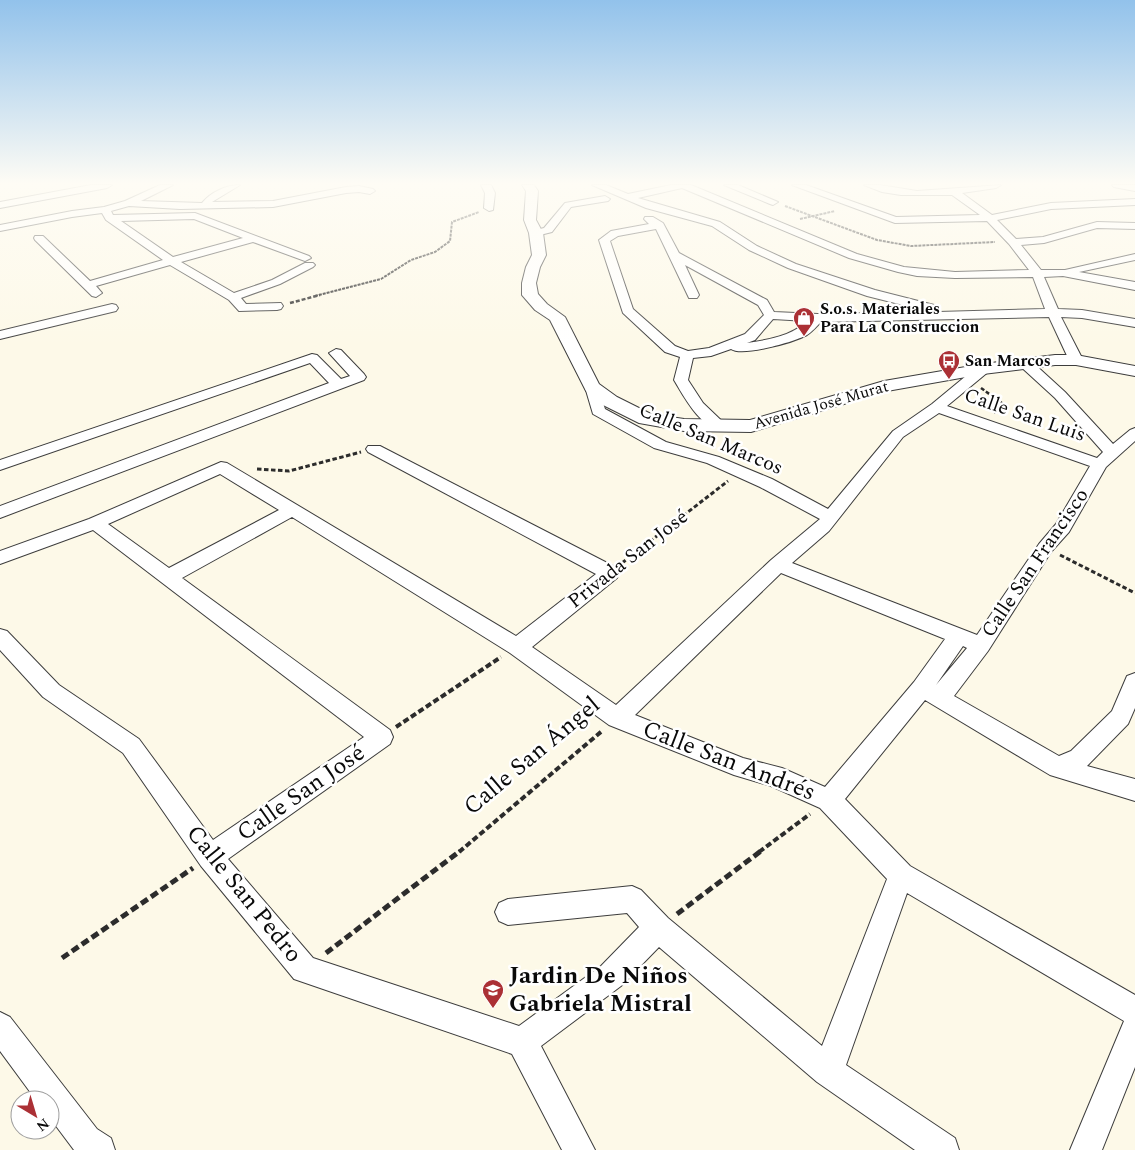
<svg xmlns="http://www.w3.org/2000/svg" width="1135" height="1150" font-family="Spectral,serif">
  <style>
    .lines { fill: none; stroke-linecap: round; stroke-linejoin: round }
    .minor-casing { stroke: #3d3d3d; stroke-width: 2 }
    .tertiary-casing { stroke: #3d3d3d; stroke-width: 2 }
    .path-far4 { stroke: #2c2c2c; stroke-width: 2; stroke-dasharray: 3 1; stroke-linecap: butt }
    .path-far3 { stroke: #2c2c2c; stroke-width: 2.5; stroke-dasharray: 4 2; stroke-linecap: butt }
    .path-far2 { stroke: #2c2c2c; stroke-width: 3; stroke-dasharray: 4.5 2.5; stroke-linecap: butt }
    .path-far1 { stroke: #2c2c2c; stroke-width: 4; stroke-dasharray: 6 3; stroke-linecap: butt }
    .path { stroke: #2c2c2c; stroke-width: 5; stroke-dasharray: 8 4; stroke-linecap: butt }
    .minor { fill: #fff; fill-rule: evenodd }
    .tertiary { fill: #fff; fill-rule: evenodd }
    .labels { text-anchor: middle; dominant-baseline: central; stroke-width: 5; stroke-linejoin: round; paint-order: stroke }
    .far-poi-label { font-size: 16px; font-weight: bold; fill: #0a0a0a; stroke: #fff; text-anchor: start }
    .far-street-label { font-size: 16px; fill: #0a0a0a; stroke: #fff }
    .street-label { font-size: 20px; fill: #0a0a0a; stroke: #fff }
    .near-street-label { font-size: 24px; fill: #0a0a0a; stroke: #fff }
    .near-poi-label { font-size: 24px; font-weight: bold; fill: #0a0a0a; stroke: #fff; text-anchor: start }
  </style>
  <rect width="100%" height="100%" fill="#fdf9e8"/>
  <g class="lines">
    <g class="minor-casing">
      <path id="minor" d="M91,185H112L107,188L0,208V202Z
        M160,185H173L141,201L202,203C211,192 226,185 240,185L212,202L273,201L346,187L359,186L373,189L375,191L370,194L359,192L346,193L273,207L180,209L129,206L111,211L113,215L195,213L309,256L311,258L305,261L253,242L181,262L234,293L272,280L305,263H313L315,265L313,267L280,284L241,298L246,304L281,303L283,306L281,309L277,310L239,311L229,300L170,265L96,286L102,293L96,297L92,296L35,240L34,238L35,236H43L90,281L163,260L106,220L102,213L72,217L0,231V225L72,211L104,207L125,201ZM194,219L243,238L173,257L121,221Z
        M481,185H491L495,193L493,210L489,211L484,208L485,193Z
        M592,185H606L628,194L671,185H691L857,254L904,267L955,272L1029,270L1009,244L987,221L895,223L792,185H806L896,217L980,215L952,195H901L882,192L864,185H880L917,191L1001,185L996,188L962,193L992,215L1051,203L1135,199V205L1051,209L997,220L1016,239L1043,237L1097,222L1135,223V229L1097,228L1044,243L1021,245L1041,270H1065L1135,254V260L1079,272L1135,282V290L1063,276L1044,277L1058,309L1082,310L1135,319V327L1082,318L1061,317L1083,360L1076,364L1069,360L1049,317L821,322C817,326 812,332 807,335C794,342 742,357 731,349L711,356L693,358L688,380L703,403L726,425L723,428C703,433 683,395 674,380L680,357L665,352L623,313L599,240L611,231L649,224L644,219L645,217H653L663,223L679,253L767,300L774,312L818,314L931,312L867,296L788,268L749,250L712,226L646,208ZM682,188L849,258L898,272L917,276L955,278L1033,277L1045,309L938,312L940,309L938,306L875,290L796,264L757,246L720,222L638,198ZM656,229L689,298H697L699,295L685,265L758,305L764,315L745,334L709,348L688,351L675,346L633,309L610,241L618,236ZM773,319L807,321C792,336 768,340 747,343L755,340Z
        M724,185H738L778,202L773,205L770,204Z
        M1112,185H1135V191L1114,187Z
        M605,196L610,199L608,201L571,207L552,232L536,236L531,233L532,231L544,228L565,203Z
        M112,304L116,305L118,308L116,311L0,339V331Z
        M336,349L341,350L364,374L366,377L364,380L0,518V506L329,383L310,363L0,470V460L312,354L317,355L341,379L350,376L329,353Z
        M1025,359L1030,360L1065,392L1113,444L1130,430L1135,428V441L1106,467L1069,532L1051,552L988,651L954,696L1059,756L1071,751L1112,711L1127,676L1135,673V708L1128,724L1087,766L1135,779V801L1050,775L925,700L845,799L910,866L1135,995V1067L1102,1150H1070L1124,1021L907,893L846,1065L955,1138L959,1150H915L817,1082L659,947L621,986L541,1046L595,1150H562L512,1054L294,979L201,866L123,753L43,697L0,650V629L7,631L59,685L139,739L213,840L364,737L93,530L0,564V551L89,519L221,462L227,463L516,636L596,574L368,452L366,449L368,446H380L617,568L619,573L617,578L532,647L616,705L771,560L820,519L760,487L707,463L654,448L593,414L585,387L587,384H597L605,409L666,442L719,457L772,479L828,509L893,431L932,404L978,366H988L990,369L988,372L947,406L1097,458L1103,452L1055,398L1020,366L1018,363ZM939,413L1090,466L1056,524L1039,544L977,635L792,563L829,531L903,437ZM220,474L279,510L169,568L108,524ZM292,517L510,653L609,725L734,775L771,786L820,808L887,879L822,1046L668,918L641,890L632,886L508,899L499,903L495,912L499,921L508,925L627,913L639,927L601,966L519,1026L313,958L228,859L390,744L393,737L390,730L182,578ZM781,573L945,639L914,682L825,787L782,768L743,758L635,715ZM963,646L967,648L936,685Z
        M0,1012L10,1017L97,1129L111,1138L115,1150H74L50,1118V1100H36L0,1051Z"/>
    </g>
    <g class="tertiary-casing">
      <path id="tertiary" d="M522,185H534L538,191L536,220L543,233L546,255L540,267L536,283L538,294L547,304L565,317L599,384L617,397L651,414L684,419L750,420L884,381L983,364L1055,355H1076L1135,366V376L1076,365H1055L983,374L887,391L751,432L684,431L639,423L603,405L586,391L550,320L535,310L522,295V283L526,267L532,255L529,233L524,220L526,191Z"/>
    </g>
    <path class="path-far4" d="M785,206L877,240L911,246L995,242
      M800,219L835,211
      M315,296L381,279L411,260L435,252L450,241L452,222L479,212"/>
    <path class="path-far3" d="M290,303L320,295
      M981,388L1003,404L994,413"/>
    <path class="path-far2" d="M257,469L289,471L361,452
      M1060,555L1135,593
      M622,563L728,481"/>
    <path class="path-far1" d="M396,727L501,657
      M459,852L602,731
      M759,852L810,814"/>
    <path class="path" d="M677,914L761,851
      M326,953L460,851
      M62,958L193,868"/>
    <use href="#minor" class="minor"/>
    <use href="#tertiary" class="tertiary"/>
  </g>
  <linearGradient id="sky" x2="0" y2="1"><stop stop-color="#92c2eb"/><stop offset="0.53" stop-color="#fefcf5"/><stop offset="1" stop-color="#fefcf5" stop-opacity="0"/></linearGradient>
  <rect width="1135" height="346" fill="url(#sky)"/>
  <defs>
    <g id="shop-pin" transform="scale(1.125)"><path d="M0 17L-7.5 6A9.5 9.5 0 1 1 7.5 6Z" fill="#ab3035" stroke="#fff"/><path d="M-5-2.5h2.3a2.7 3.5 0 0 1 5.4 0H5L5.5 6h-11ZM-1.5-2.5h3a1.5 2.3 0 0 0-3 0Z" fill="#fff"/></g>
    <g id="bus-pin" transform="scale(1.125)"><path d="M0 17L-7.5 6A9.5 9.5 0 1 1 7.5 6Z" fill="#ab3035" stroke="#fff"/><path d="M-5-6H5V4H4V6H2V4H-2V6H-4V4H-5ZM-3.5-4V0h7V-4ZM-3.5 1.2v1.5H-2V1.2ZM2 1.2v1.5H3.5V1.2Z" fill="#fff"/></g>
    <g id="school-pin" transform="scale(1.125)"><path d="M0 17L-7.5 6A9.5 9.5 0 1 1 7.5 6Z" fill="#ab3035" stroke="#fff"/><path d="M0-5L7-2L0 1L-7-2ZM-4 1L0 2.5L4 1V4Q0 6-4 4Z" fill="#fff"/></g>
  </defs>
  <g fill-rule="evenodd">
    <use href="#shop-pin" x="804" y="318"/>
    <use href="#bus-pin" x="949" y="361"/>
    <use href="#school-pin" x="493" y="990"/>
  </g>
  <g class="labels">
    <g class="far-poi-label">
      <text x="820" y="309">S.o.s. Materiales<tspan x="820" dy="18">Para La Construccion</tspan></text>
      <text x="965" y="361">San Marcos</text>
    </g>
    <g class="far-street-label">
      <text transform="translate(821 405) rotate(-16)">Avenida José Murat</text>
    </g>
    <g class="street-label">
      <text transform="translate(1025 415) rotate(19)">Calle San Luis</text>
      <text transform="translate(711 439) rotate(23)">Calle San Marcos</text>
      <text transform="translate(628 559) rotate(-38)">Privada San José</text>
      <text transform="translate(1035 563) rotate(-56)">Calle San Francisco</text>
    </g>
    <g class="near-street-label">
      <text transform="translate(532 756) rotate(-40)">Calle San Ángel</text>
      <text transform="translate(729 761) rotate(21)">Calle San Andrés</text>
      <text transform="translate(301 793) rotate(-35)">Calle San José</text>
      <text transform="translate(244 894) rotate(51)">Calle San Pedro</text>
    </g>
    <g class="near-poi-label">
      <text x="509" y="976">Jardin De Niños<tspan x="509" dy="28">Gabriela Mistral</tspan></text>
    </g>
  </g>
  <g transform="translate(35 1115) rotate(142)"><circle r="24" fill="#ffffff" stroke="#9d9d9d"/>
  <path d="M0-4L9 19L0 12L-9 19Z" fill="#ab3035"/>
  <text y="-8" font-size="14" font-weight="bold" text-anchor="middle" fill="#0a0a0a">N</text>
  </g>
</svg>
